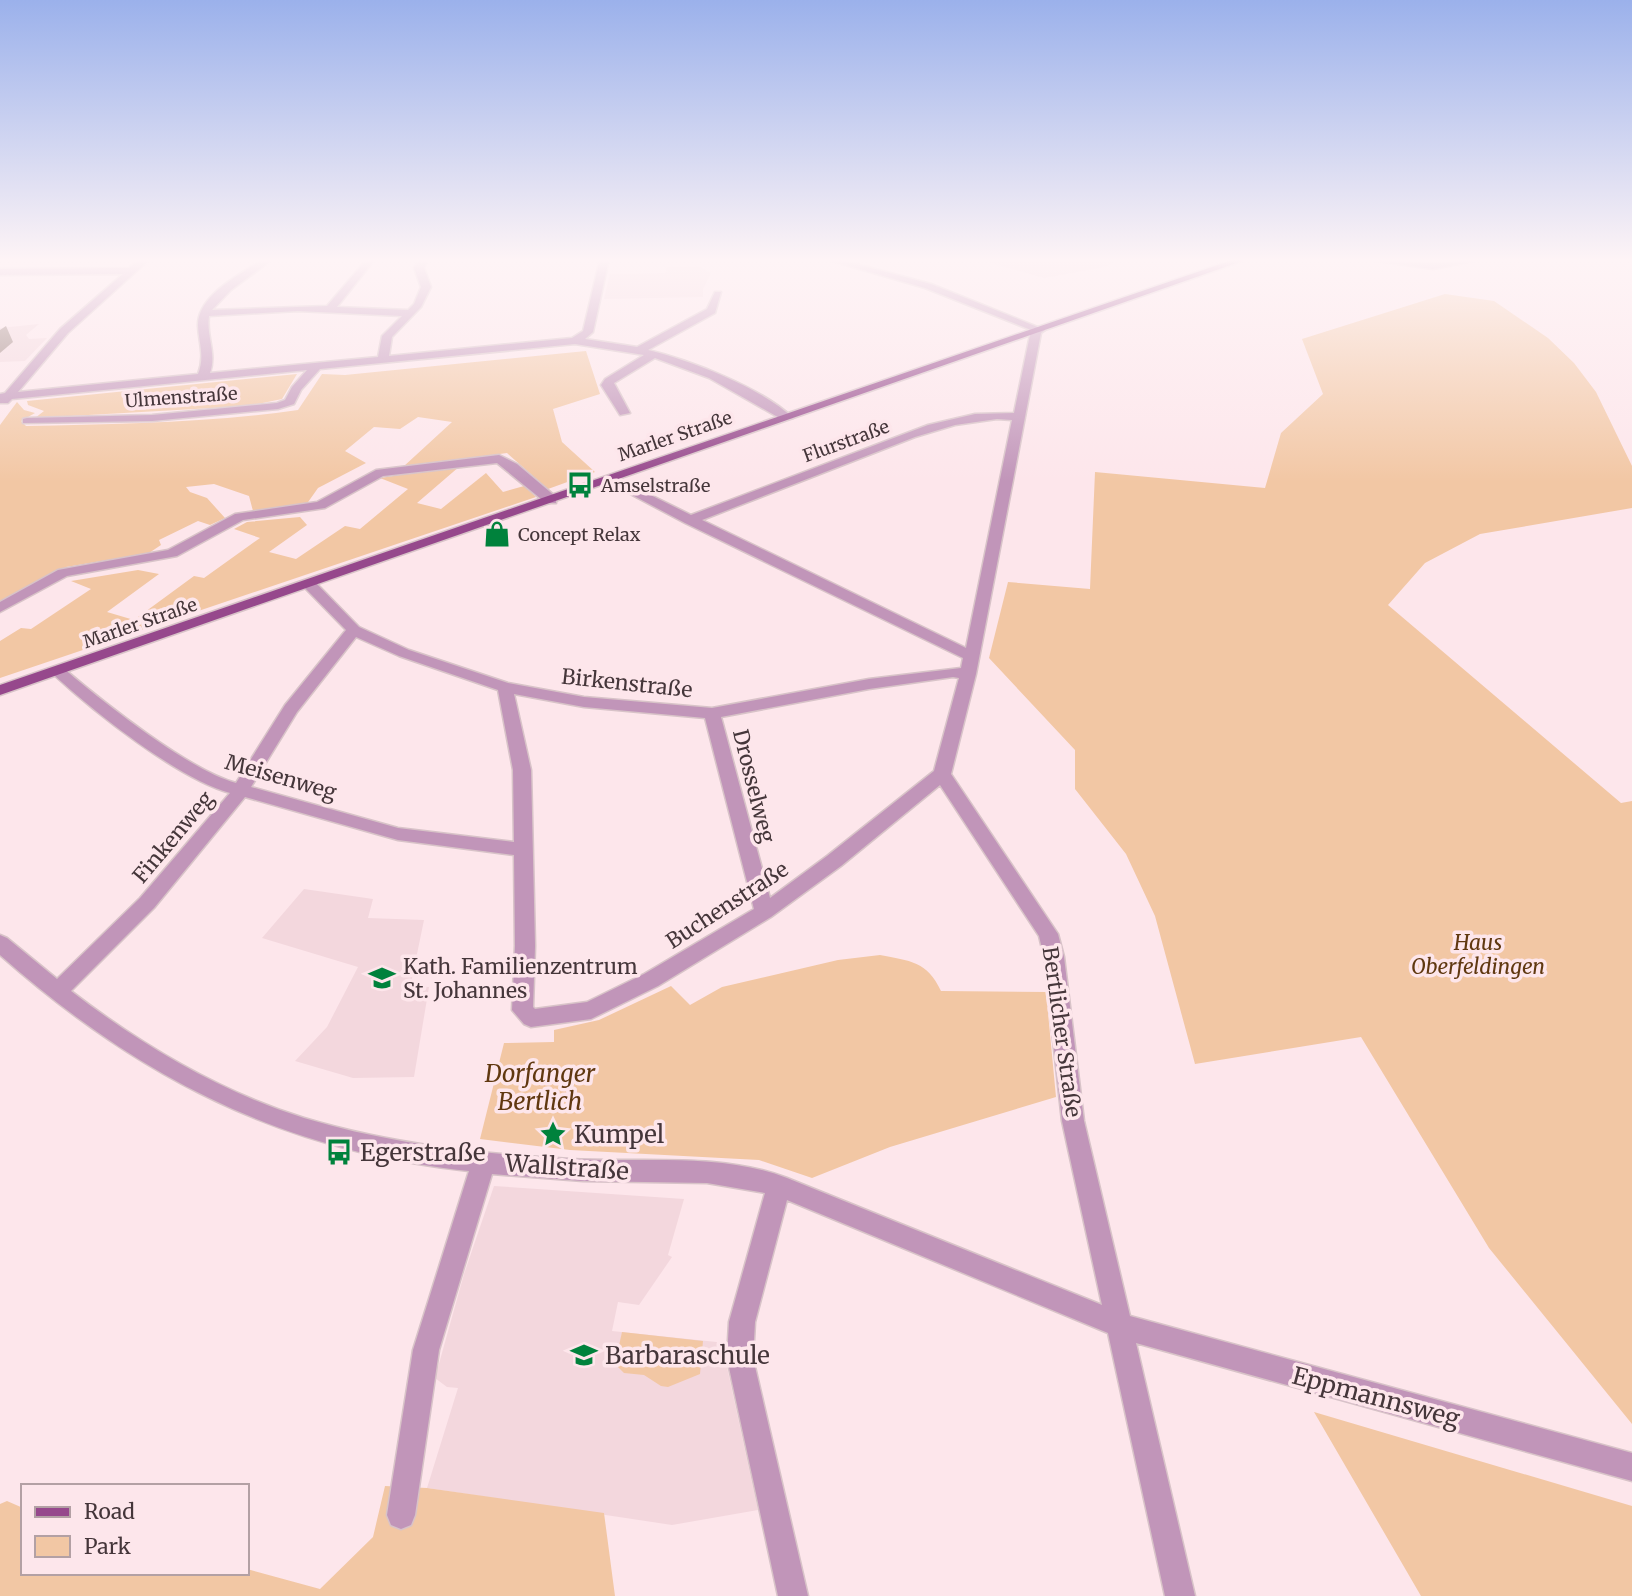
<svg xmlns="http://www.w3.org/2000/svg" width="1632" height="1596" font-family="Merriweather,serif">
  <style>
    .built { fill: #f3d7dd }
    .green { fill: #f2c7a4 }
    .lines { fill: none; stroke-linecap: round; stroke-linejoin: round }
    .minor-casing { stroke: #d8c3c8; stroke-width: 3 }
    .major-casing { stroke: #d8c3c8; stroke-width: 3 }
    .minor { fill: #c195b9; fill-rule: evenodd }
    .major { fill: #96488c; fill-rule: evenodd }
    .shaded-wall { fill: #977d78 }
    .labels { text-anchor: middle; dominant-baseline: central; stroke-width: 7; stroke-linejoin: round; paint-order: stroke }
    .far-street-label { font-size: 18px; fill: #45363a; stroke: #fde6eb }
    .far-poi-label { font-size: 18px; fill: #45363a; stroke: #fde6eb; text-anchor: start }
    .street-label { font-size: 21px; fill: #45363a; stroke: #fde6eb }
    .park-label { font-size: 21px; font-style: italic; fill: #603810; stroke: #fde6eb }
    .poi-label { font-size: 21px; fill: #45363a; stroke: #fde6eb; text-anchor: start }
    .near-park-label { font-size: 24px; font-style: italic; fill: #603810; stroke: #fde6eb }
    .near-poi-label { font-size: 24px; fill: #45363a; stroke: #fde6eb; text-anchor: start }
    .near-street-label { font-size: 24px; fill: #45363a; stroke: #fde6eb }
  </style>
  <rect width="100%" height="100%" fill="#fde6eb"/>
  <path class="built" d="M977,259H1120L1105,267L1044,278Z
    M667,267H701L711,273L703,289V297L604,299L610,274L665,273Z
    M39,324L26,335L29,339L47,338L25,361L0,362V328Z
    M304,889L373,899L368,918L424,920L410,988L429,987L414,1077L353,1078L295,1061L327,1027L358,967L262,938Z
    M494,1186L684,1199L668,1255L672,1257L639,1305L618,1302L612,1331L726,1343L727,1367L758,1510L672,1525L427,1488L458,1388L447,1387L435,1378L464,1274Z"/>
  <path class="green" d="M1445,294L1494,301L1548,338L1574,363L1596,392L1632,466V508L1480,534L1425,563L1388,605L1621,803L1632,801V1424L1489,1248L1361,1037L1195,1064L1155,916L1126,854L1075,789V750L989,658L1008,582L1090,589L1095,472L1265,488L1281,433L1323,394L1302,339Z
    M586,351L600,394L553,409L562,442L595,472L548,489L507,453L403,467L452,422L418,417L400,429L374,427L345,451L366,463L318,488L306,505L253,511L249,496L214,484L186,487L190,492L207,498L225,518L210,525L198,521L159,540L161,545L149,553L66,567L0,602V425L17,402L24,410L35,413L21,421L26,426C117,424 208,423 298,410L322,374L345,375Z
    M297,374L282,399L248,406L35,418L44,411L28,405L27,401Z
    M460,466L417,503L441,509L486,473L503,492L524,486L536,497L0,678V641L21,628L31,629L91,589L71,581L138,570L159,574L107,612L134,620L194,576L204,578L260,538L234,529L247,522L300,517L307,525L269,552L296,559L345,526L360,529L408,489L380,478Z
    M880,955C910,961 927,961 941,991L1046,992L1056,1097L890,1147L812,1178L759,1160L570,1150L480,1139L504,1043L554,1042V1030L599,1020L671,986L690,1005L722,987L838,960Z
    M622,1332L703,1341L700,1374L668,1387L661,1386L644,1375L624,1373L617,1366L616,1359Z
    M1314,1412L1632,1506V1596H1421Z
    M385,1486L427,1488L604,1513L615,1596H0V1504L7,1501L23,1508V1573H247V1569L320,1589L373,1537Z"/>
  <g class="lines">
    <g class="minor-casing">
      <path id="minor" d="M140,259H150L68,333L18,392L198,374C205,356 199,344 198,326C197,295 240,275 263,259H273L231,290L212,310L327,306L367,259H375L337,307L408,310L414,304L421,287L414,268L420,259H428L424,268L431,287L421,307L392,337L389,356L572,338L583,331L600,259H609L593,332L585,339L637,347L707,309L715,292H721L715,313L648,350C690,360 762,388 793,418L783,420L709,378L655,358L614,383L630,413L620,415L601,385L605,379L644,355L575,344L320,369L301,390L294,404L278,409L152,421L23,423V419L27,418L152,415L277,403L285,400L292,387L307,370L12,399L8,403H0V394L5,393L60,329L123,274L0,275V269L129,268ZM298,311L402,316L382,336L378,357L210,373C217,353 206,336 209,316Z
        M825,259H838L931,284L1045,330L1041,333L976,674L951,774L1058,934L1064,957L1084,1121L1130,1316L1632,1453V1481L1136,1343L1195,1596H1165L1108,1333L787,1200L755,1322L753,1358L808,1596H778L727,1358L729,1322L765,1193L707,1183L583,1181L492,1174L439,1350L415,1515L411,1525L401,1529L391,1525L387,1515L413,1350L469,1171C283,1151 139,1078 0,955V935L7,938L57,979L140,898L230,793C177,778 94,712 53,674L50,671L53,668H63C102,701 188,770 236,783L285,705L346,630L304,587V581H314L359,627L409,650L508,683L584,697L712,708L869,679L961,668L963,658L685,523L604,480L606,477H614L691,515L928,425L975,414L1014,413L1031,330L925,288ZM997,419L1012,420L966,648L702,520L915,437L955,425ZM356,637L399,656L498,690L513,770L514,842L398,828L251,787L297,712ZM953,677L959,678L934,771L827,856L770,898L721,717L869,689ZM514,694L584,707L705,718L754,909L644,974L587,1002L535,1009L533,1007L535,946L531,770ZM940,785L1039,936L1044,957L1062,1121L1102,1305L787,1178C719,1152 643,1163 571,1159C481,1154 390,1144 304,1118C220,1092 140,1044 71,991L154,908L245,797L398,840L514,855L515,946L512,1010L524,1024L531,1027L591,1019L658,986L771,917L841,866Z
        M1363,259L1433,263L1485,259L1433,269Z
        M499,455L517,464L556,497V503H546L497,463L383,476L325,508L243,520L177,556L67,576L0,612V602L58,570L168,550L235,514L317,502L376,470Z"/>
    </g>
    <g class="major-casing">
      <path id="major" d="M1235,259H1248L0,695V685Z"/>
    </g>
    <use href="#minor" class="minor"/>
    <use href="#major" class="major"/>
  </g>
  <path class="shaded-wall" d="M6,326L13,342L0,353V330Z"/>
  <linearGradient id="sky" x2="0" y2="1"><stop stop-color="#9bb1eb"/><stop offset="0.54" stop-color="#fef4f6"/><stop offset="1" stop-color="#fef4f6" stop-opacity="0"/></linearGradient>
  <rect width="1632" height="482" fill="url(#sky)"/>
  <defs>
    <g id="bus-bare" transform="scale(2.1)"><path d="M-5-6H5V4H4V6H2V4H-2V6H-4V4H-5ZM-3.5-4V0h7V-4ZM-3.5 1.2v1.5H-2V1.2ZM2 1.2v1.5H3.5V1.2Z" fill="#00823c" stroke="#fde6eb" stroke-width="2.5" paint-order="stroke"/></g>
    <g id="shop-bare" transform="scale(2.1)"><path d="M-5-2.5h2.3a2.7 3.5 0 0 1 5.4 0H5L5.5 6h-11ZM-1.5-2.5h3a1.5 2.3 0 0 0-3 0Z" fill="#00823c" stroke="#fde6eb" stroke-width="2.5" paint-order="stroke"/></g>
    <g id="school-bare" transform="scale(2.1)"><path d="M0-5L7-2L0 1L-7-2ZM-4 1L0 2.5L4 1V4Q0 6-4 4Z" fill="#00823c" stroke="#fde6eb" stroke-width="2.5" paint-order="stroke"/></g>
    <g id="sight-bare" transform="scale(2.1)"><path d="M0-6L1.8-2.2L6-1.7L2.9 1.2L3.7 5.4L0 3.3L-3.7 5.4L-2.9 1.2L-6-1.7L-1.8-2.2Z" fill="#00823c" stroke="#fde6eb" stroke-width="2.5" paint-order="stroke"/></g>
  </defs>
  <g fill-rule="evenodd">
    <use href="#bus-bare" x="580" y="485"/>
    <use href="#shop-bare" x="497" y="534"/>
    <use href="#school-bare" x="382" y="978"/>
    <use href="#sight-bare" x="553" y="1134"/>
    <use href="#bus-bare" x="339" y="1152"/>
    <use href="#school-bare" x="584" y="1355"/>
  </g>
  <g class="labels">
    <g class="far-street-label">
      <text transform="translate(181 397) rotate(-4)">Ulmenstraße</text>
      <text transform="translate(675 436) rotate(-19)">Marler Straße</text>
      <text transform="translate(846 441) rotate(-20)">Flurstraße</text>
      <text transform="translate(140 623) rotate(-19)">Marler Straße</text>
    </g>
    <g class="far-poi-label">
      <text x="601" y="485">Amselstraße</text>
      <text x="518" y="534">Concept Relax</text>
    </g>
    <g class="street-label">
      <text transform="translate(627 683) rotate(6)">Birkenstraße</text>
      <text transform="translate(281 777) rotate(16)">Meisenweg</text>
      <text transform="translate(754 786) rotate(76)">Drosselweg</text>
      <text transform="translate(173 837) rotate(-50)">Finkenweg</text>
      <text transform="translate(727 905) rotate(-33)">Buchenstraße</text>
      <text transform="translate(1062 1032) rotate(82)">Bertlicher Straße</text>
    </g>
    <g class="park-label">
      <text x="1478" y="942">Haus<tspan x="1478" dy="24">Oberfeldingen</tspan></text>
    </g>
    <g class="poi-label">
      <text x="403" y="966">Kath. Familienzentrum<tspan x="403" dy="24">St. Johannes</tspan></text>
    </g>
    <g class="near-park-label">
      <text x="540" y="1073">Dorfanger<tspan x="540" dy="28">Bertlich</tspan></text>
    </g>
    <g class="near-poi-label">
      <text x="574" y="1134">Kumpel</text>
      <text x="360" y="1152">Egerstraße</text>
      <text x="605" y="1355">Barbaraschule</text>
    </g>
    <g class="near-street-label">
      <text transform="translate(567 1167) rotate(4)">Wallstraße</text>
      <text transform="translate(1376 1397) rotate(15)">Eppmannsweg</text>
    </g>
  </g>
  <rect x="21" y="1484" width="228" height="91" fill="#fde6eb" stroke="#b3a0a4" stroke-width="2"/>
  <rect x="35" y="1507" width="35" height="10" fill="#96488c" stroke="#b3a0a4" stroke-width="2"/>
  <text x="84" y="1519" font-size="21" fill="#45363a">Road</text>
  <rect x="35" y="1536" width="35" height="21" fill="#f2c7a4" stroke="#b3a0a4" stroke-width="2"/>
  <text x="84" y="1554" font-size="21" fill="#45363a">Park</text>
</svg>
